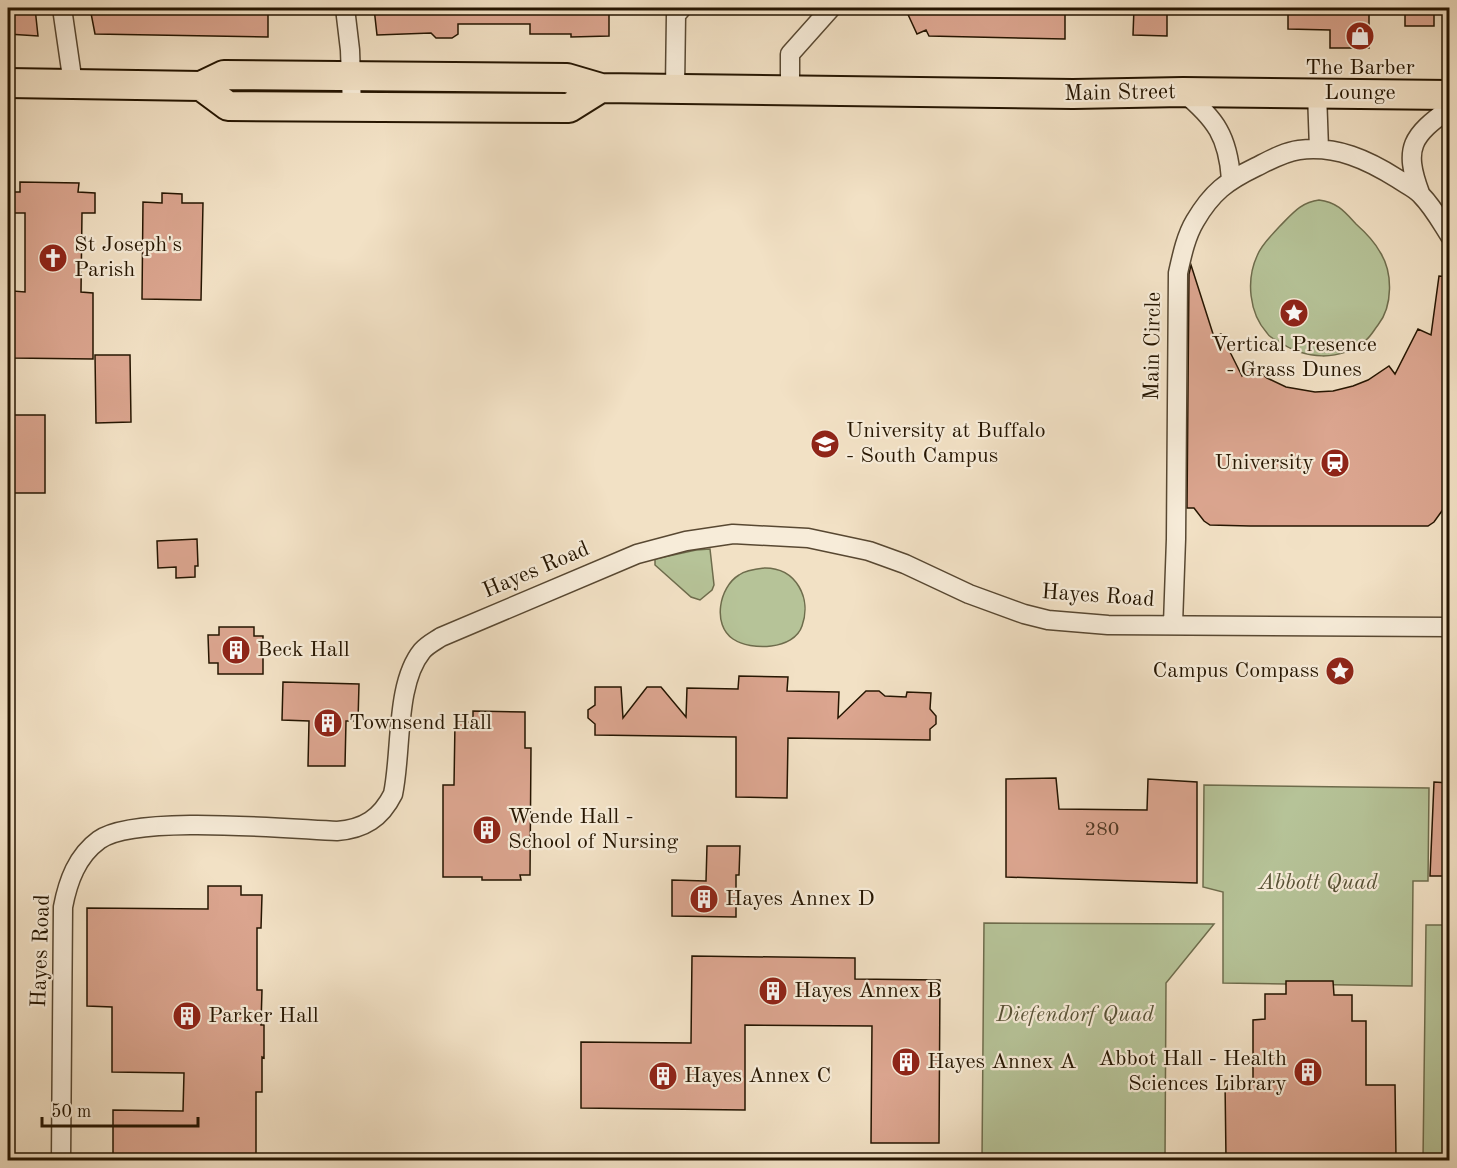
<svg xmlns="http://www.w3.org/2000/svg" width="1457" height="1168" font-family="'Old Standard TT',serif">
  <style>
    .green { fill: #b6c398; stroke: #6e6c4c; stroke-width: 1.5 }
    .building { fill: #dba58f; stroke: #251501; stroke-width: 1.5 }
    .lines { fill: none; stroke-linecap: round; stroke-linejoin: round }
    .street-casing { stroke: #584832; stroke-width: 21 }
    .primary-casing { stroke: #251501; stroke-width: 32 }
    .street { stroke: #f7ecd9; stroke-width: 18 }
    .primary { stroke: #f2e1c5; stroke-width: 28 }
    .labels { text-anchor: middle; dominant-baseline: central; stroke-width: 4.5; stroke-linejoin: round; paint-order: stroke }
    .number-label { font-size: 20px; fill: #523924 }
    .poi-label { font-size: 22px; fill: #251501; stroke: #f7ecd9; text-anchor: start }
    .street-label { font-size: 22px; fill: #251501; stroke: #f7ecd9 }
    .park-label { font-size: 22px; font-style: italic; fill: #585236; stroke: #f7ecd9 }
  </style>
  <rect width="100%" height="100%" fill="#f2e1c5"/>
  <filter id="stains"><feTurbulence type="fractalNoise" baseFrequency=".00333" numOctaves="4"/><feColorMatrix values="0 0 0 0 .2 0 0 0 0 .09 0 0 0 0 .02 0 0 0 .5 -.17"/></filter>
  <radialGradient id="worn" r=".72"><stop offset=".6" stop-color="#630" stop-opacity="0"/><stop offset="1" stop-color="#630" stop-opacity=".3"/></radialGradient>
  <path class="green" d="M1319,200C1337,202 1345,212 1356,224C1365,232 1374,241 1380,252C1393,272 1393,306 1378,325C1374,330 1371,336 1366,340C1340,362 1305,360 1278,341C1274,339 1269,337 1267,333C1249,313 1246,280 1257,256C1261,245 1271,236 1279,227C1292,214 1301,202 1319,200Z
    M710,549L714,585L712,590L700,600L691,597L655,565V559L696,550Z
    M765,568C796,568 812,598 802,626C794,650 751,651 733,639C712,625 719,587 739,575C746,570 756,569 765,568Z
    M1204,785L1429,788L1428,881H1413L1412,986L1223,983V892L1203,887Z
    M984,923L1214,924L1166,983L1165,1160H982Z
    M1426,925H1449V1160H1423Z"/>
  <path class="building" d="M8,8H35L38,36L8,34Z
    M90,8H268V37L95,34Z
    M374,8H609V36L571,37V34H530V24H458V34L452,38H436L431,33L377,35Z
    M905,8H1065V39L929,36L926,30L917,34Z
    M1134,8H1167V36L1133,35Z
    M1288,8H1369V48H1330V30L1288,29Z
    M1405,8H1434V26H1405Z
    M20,182L79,183L78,192L95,193V213H82L81,292L93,293V359L12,358L13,291L25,292V213H10L11,192H20Z
    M162,193L182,194V203H203L201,300L142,299L143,202L162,203Z
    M1191,265L1214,337L1221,334L1242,376L1251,365L1267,378L1286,387L1315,392L1333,391L1353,386L1368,380L1389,366L1395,374L1418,329L1431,335L1439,276L1449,277V508H1444L1434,522L1428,526H1250L1210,525L1204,521L1194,508H1187L1189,274Z
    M95,355H130L131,422L96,423Z
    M10,415H45V493H10Z
    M197,539L198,566H195V577L176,578V567L158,568L157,541Z
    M219,627H254V636H263V674H218V663H209L208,635H219Z
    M739,676L788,677L787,691L839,692L838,718L866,691H879L885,696L906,697L907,692L931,693L930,709L936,716V724L930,729V740L788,738L787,798L736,797V737L595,735V724L588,718V710L595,705V687H621L623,718L647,687H661L686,717L687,688L738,689Z
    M283,682L359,684L358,721H346L345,766H308L309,721L282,720Z
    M473,711L525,712V748H531L530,875H520L521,880H482V877H443V785H454L455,722H473Z
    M1056,778L1059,809L1147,810L1148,779L1197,782V883L1006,877V779Z
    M1434,782L1449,783V876H1430Z
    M707,846H740L739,875H736V917L672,916V880L706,881Z
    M208,886H241V895H262L261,928H257V990H262L261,1025H264V1058L262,1057V1092H256V1161H113V1110L183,1111L184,1073L112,1072V1007L87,1006V908L208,909Z
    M692,956L855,958V979L940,980L939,1143H871L872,1026L745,1025V1110L581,1108V1042L691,1043Z
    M1286,981H1333L1334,995H1352V1021H1366V1085H1395L1396,1158L1226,1159L1225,1081H1253V1020L1265,1019V994H1286Z"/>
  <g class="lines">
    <g class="street-casing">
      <path id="street" d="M62,8L73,84
        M345,8L350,50L352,107
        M675,88L676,15L682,8
        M790,89V54L831,8
        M1183,92C1216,119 1228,137 1231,179
        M1317,93L1319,149
        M1420,193C1403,147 1412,136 1450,108
        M1173,624L1176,539L1178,273C1182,255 1186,236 1195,221C1212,192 1227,181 1256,167C1270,160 1284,152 1299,150C1336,145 1368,160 1398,179C1405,184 1415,188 1421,195C1433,207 1441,222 1450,236
        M61,1160L63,907C68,881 77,856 99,840C134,814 289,829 337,831C364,829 381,818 393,794C402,752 395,684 422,651C427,645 435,641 441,637L637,554L686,541L733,534L808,538L869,551L905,564L969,594L1024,614L1048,620L1108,625L1450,627"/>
    </g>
    <g class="primary-casing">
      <path id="primary" d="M8,83L201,86L224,75L567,78L601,88L1073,94L1183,92L1450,95
        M201,86L228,106L569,108L601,88"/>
    </g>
    <use href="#street" class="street"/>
    <use href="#primary" class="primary"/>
  </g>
  <defs>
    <g id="shop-disc" transform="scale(1.5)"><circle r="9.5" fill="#8f2418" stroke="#f7ecd9"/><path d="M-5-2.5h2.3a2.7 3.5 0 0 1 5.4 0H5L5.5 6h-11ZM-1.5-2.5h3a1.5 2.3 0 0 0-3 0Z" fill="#fff"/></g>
    <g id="church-disc" transform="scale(1.5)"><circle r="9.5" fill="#8f2418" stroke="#f7ecd9"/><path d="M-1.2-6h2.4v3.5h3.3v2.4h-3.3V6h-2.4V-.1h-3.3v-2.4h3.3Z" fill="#fff"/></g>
    <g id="sight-disc" transform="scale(1.5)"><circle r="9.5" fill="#8f2418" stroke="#f7ecd9"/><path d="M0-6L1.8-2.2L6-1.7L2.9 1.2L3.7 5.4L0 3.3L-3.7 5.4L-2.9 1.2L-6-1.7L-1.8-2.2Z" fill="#fff"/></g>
    <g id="university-disc" transform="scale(1.5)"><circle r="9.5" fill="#8f2418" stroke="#f7ecd9"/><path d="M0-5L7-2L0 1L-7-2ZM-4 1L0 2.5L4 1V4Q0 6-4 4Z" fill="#fff"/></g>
    <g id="station-disc" transform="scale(1.5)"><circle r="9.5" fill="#8f2418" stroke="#f7ecd9"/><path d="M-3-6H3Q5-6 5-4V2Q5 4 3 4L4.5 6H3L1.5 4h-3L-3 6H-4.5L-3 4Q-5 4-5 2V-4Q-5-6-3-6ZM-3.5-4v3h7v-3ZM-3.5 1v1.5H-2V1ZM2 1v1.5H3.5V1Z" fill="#fff"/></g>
    <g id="building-disc" transform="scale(1.5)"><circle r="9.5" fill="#8f2418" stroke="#f7ecd9"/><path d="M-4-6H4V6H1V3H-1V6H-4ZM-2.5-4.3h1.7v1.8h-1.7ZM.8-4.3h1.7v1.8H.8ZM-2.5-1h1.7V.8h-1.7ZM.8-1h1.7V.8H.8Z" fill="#fff"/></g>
  </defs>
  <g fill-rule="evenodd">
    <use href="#shop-disc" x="1360" y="36"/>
    <use href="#church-disc" x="53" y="258"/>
    <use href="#sight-disc" x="1294" y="313"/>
    <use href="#university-disc" x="825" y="444"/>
    <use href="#station-disc" x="1335" y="463"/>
    <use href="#building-disc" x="236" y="650"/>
    <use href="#sight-disc" x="1340" y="671"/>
    <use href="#building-disc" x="328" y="723"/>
    <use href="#building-disc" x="487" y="830"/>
    <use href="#building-disc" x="704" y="899"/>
    <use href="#building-disc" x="773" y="991"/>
    <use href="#building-disc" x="187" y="1016"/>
    <use href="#building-disc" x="906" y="1062"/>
    <use href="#building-disc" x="1308" y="1072"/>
    <use href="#building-disc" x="663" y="1076"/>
  </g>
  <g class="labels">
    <g class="number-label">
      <text x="1102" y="830">280</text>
    </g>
    <g class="poi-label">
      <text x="1360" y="68" text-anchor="middle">The Barber<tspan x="1360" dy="25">Lounge</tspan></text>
      <text x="74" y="245">St Joseph's<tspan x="74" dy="25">Parish</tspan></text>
      <text x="1294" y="345" text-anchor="middle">Vertical Presence<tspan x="1294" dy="25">- Grass Dunes</tspan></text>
      <text x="846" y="431">University at Buffalo<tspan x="846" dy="25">- South Campus</tspan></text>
      <text x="1314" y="463" text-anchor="end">University</text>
      <text x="257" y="650">Beck Hall</text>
      <text x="1319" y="671" text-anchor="end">Campus Compass</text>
      <text x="349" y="723">Townsend Hall</text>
      <text x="508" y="817">Wende Hall -<tspan x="508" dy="25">School of Nursing</tspan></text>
      <text x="725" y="899">Hayes Annex D</text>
      <text x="794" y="991">Hayes Annex B</text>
      <text x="208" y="1016">Parker Hall</text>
      <text x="1287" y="1059" text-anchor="end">Abbot Hall - Health<tspan x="1287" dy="25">Sciences Library</tspan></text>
      <text x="927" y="1062">Hayes Annex A</text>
      <text x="684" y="1076">Hayes Annex C</text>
    </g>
    <g class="street-label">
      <text transform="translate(1120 93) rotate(-1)">Main Street</text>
      <text transform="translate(1153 346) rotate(-89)">Main Circle</text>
      <text transform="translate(536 570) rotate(-23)">Hayes Road</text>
      <text transform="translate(1098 596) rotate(4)">Hayes Road</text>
      <text transform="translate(41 951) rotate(-88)">Hayes Road</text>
    </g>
    <g class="park-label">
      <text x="1318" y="883">Abbott Quad</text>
      <text x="1075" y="1015">Diefendorf Quad</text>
    </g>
  </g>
  <rect width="1457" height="1168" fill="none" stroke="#f2e1c5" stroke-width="30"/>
  <rect x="9" y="9" width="1439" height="1150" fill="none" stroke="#251501" stroke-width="3"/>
  <rect x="15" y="15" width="1427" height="1138" fill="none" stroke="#251501" stroke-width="1.5"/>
  <path d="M42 1117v9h156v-9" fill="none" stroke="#251501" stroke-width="3"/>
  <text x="51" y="1117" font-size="18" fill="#251501" stroke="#f7ecd9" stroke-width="4.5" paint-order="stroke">50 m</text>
  <rect width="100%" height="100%" filter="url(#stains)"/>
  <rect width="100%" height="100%" fill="url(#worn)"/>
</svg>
